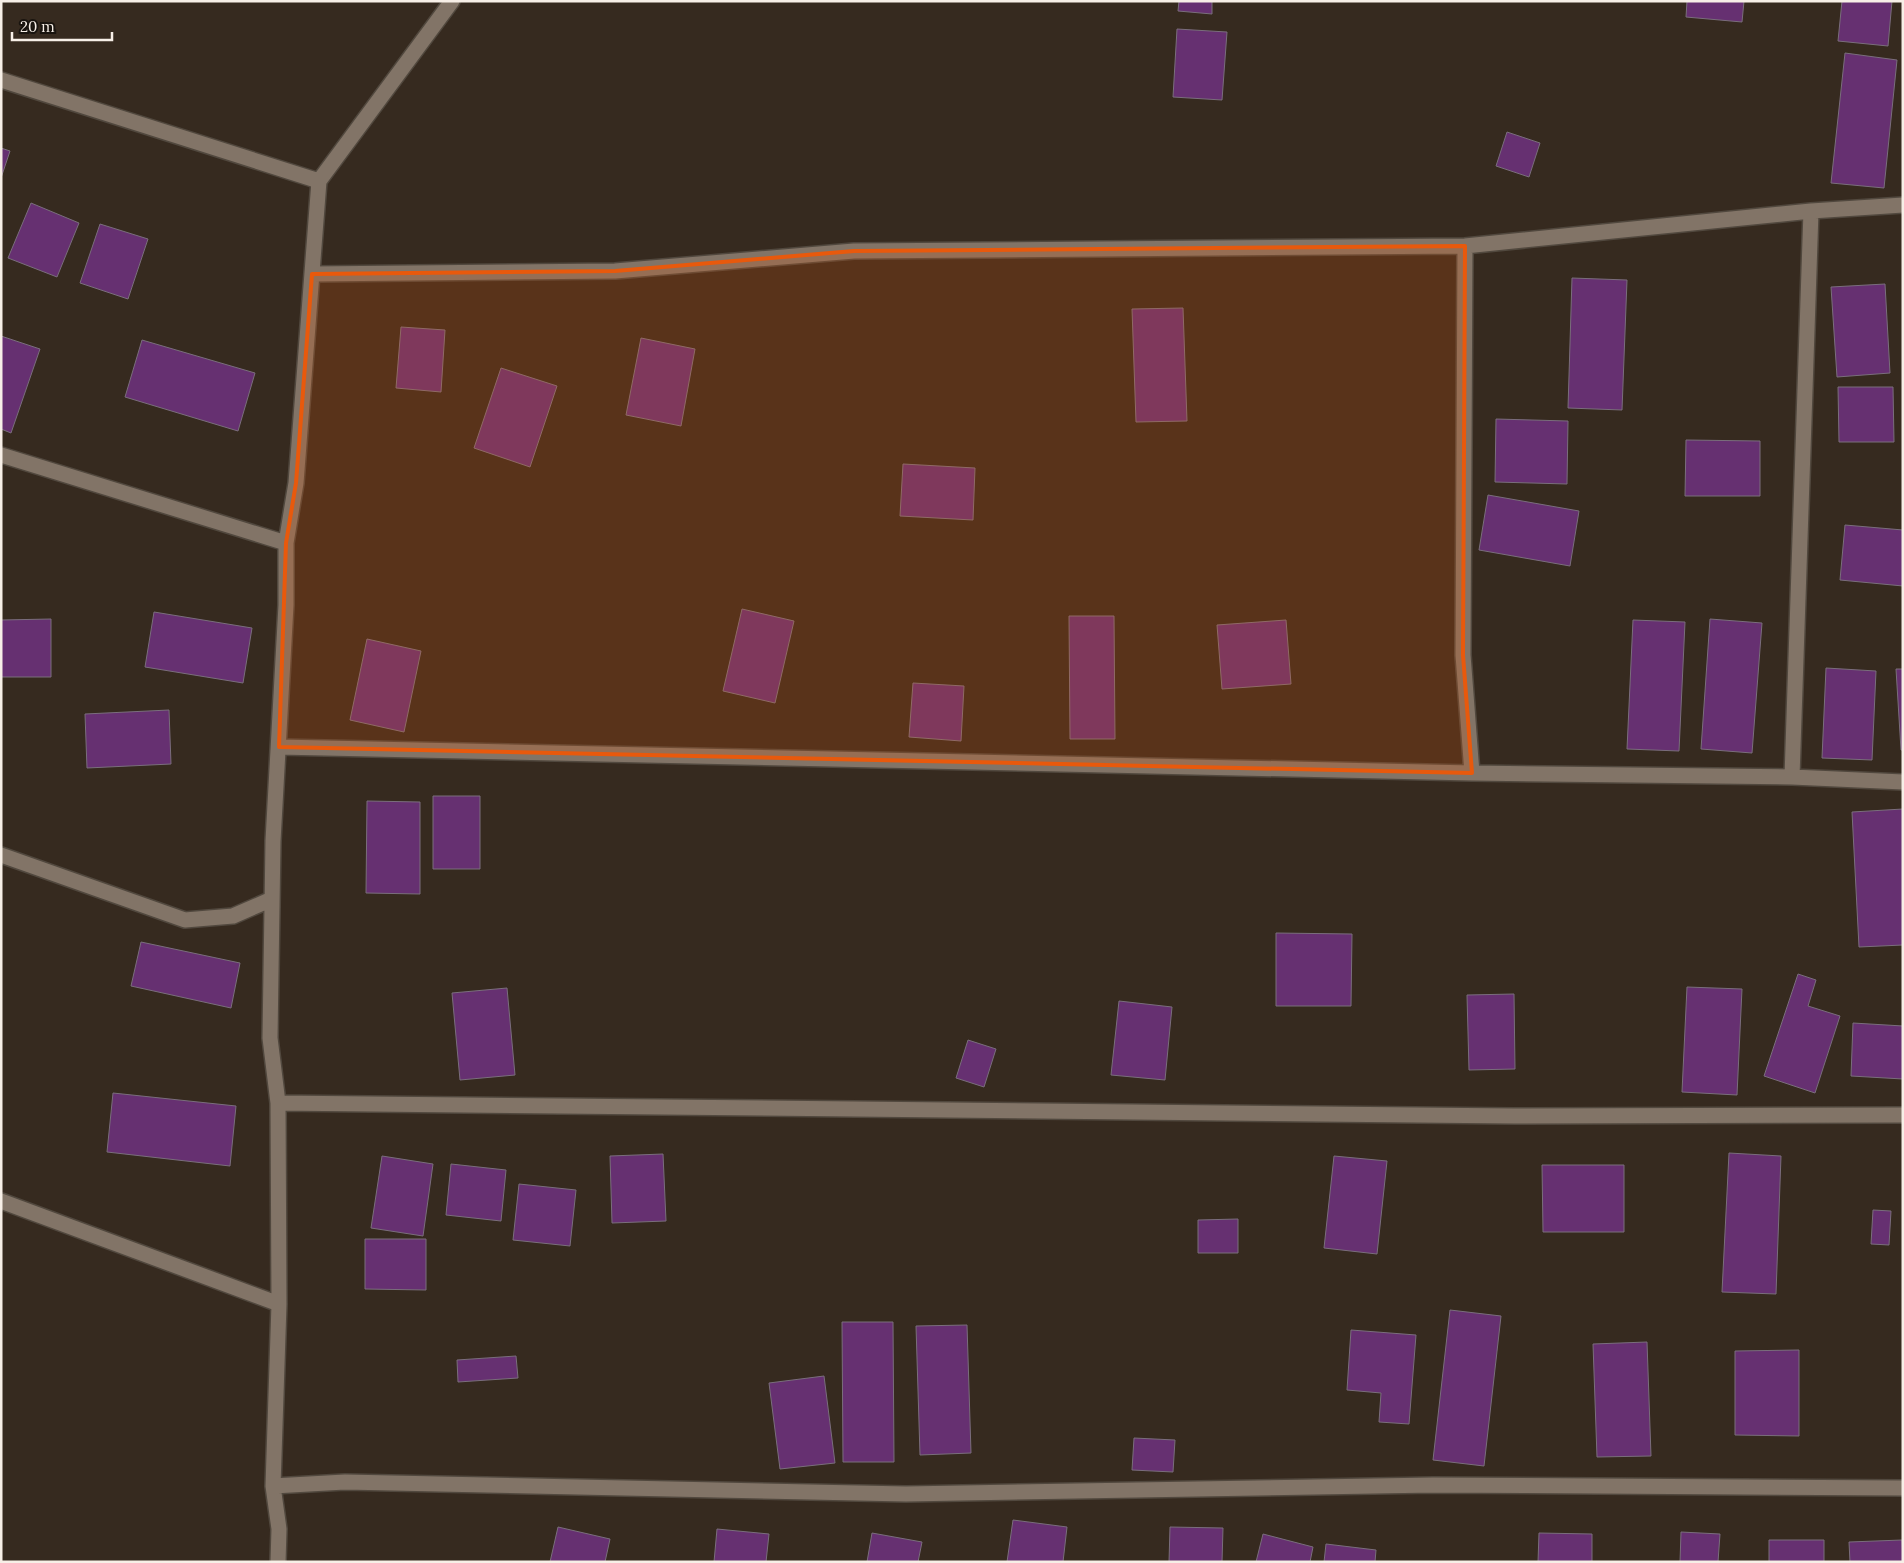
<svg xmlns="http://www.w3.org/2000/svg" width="1904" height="1563" font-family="Lora,serif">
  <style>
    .building { fill: #663071; stroke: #7a6e7c }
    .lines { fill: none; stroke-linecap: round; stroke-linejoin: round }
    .street-casing { stroke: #51483e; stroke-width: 18 }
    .street { stroke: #827467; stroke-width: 15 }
    .marked { fill: #e8590c; fill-opacity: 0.2; stroke: #e8590c; stroke-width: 4; stroke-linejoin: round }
  </style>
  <rect width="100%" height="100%" fill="#362a1f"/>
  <path class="building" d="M1179,1H1212V14L1178,11Z
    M1687,1H1744L1742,22L1686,17Z
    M1842,1H1892L1888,46L1838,41Z
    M1177,29L1227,32L1222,100L1173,97Z
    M1845,53L1897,60L1884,188L1831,183Z
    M1507,132L1540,143L1529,177L1496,166Z
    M1,148L10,151L1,178Z
    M31,203L79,223L57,277L8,258Z
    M100,224L148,239L128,299L80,283Z
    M1572,278L1627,280L1622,410L1568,408Z
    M1885,284L1890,373L1837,377L1831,287Z
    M1183,308L1187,421L1136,422L1132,309Z
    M401,327L445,330L441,392L396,388Z
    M1,336L40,349L11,433L1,429Z
    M641,338L695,349L681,426L626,415Z
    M142,340L255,373L238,431L125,397Z
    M501,368L557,386L530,467L474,448Z
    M1838,387H1893L1894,442H1839Z
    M1496,419L1568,421L1567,484L1495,482Z
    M1686,440L1760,441V496H1685Z
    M903,464L975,468L973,520L900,516Z
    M1488,495L1579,511L1570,566L1479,550Z
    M1845,525L1903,530V586L1840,580Z
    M742,609L794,621L775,703L723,691Z
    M154,612L252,628L243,683L145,667Z
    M1069,616H1114L1115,739H1070Z
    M51,619V677H1V620Z
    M1710,619L1762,623L1752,753L1701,749Z
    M1286,620L1291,684L1222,689L1217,625Z
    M1633,620L1685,622L1679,751L1627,749Z
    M367,639L421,651L404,732L350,720Z
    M1826,668L1876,671L1872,760L1822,758Z
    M1896,669H1903V750H1901Z
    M913,683L964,686L961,741L909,737Z
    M169,710L171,764L87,768L85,714Z
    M433,796H480V869H433Z
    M367,801L420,802V894L366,893Z
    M1903,809V945L1859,947L1852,812Z
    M1276,933L1352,934L1351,1006H1276Z
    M141,942L240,963L231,1008L131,986Z
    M1798,974L1816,980L1808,1006L1840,1016L1815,1093L1764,1076Z
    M1687,987L1742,989L1737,1095L1682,1092Z
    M507,988L515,1075L460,1080L452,993Z
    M1514,994L1515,1069L1469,1070L1467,995Z
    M1119,1001L1172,1007L1165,1080L1111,1075Z
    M1853,1023L1903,1026V1079L1851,1076Z
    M968,1040L996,1049L984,1087L956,1078Z
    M113,1093L236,1106L230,1166L107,1152Z
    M1729,1153L1781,1156L1776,1294L1722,1292Z
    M663,1154L666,1221L612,1223L610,1156Z
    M382,1156L433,1164L423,1236L371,1228Z
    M1334,1156L1387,1161L1377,1254L1324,1248Z
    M451,1164L506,1170L501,1221L446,1215Z
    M1542,1165H1624V1232H1543Z
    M519,1184L576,1190L570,1246L513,1240Z
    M1873,1210L1891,1211L1889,1245L1871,1244Z
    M1238,1219V1253H1198V1220Z
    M365,1239H426V1290L365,1289Z
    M1450,1310L1501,1316L1484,1466L1433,1460Z
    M842,1322H893L894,1462H843Z
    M967,1325L971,1453L920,1455L916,1326Z
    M1351,1330L1416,1335L1409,1424L1379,1422L1381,1393L1347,1390Z
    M1647,1342L1651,1456L1597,1457L1593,1344Z
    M1799,1350V1436L1735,1435V1351Z
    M516,1356L518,1378L458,1382L457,1360Z
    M824,1376L835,1463L780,1469L769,1383Z
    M1134,1438L1175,1440L1173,1472L1132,1470Z
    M1013,1520L1067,1527L1063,1562H1007Z
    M558,1527L610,1539L605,1562H550Z
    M1170,1527L1223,1528L1222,1562H1169Z
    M717,1529L769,1534L766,1562H714Z
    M1681,1532L1720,1534L1718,1562H1680Z
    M872,1533L922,1542L918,1562H867Z
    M1539,1533L1592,1534V1562H1538Z
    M1263,1534L1313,1547L1310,1562H1256Z
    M1769,1540H1824V1562H1769Z
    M1902,1540L1903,1562H1850L1849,1542Z
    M1326,1544L1376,1550L1375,1562H1324Z"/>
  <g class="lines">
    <g class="street-casing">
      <path id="street" d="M1,80L319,181
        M1465,246L1463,655L1472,773
        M312,274L615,271L854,251L1465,246L1811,211L1903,205
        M1,455L286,543
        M279,747L1472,773L1792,777L1903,782
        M1792,777L1811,211
        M1,855L185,920L233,916L272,899
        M278,1103L1514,1116L1903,1115
        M1,1201L279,1304
        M273,1486L279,1304L278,1103L270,1038L273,841L286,605V543L296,483L319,181L452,1
        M278,1562L279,1529L273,1486L345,1482L906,1494L1433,1485L1903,1488"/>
    </g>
    <use href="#street" class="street"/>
  </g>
  <path class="marked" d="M1465,246L1463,655L1472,773L279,747L286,543L296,483L312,274L615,271L854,251Z"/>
  <rect width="1904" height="1563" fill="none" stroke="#f7efe7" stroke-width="5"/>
  <path d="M12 32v8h100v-8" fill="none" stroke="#f7efe7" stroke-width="2.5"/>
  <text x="20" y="32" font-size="15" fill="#f7efe7" stroke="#19140f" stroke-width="4" paint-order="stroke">20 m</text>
</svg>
